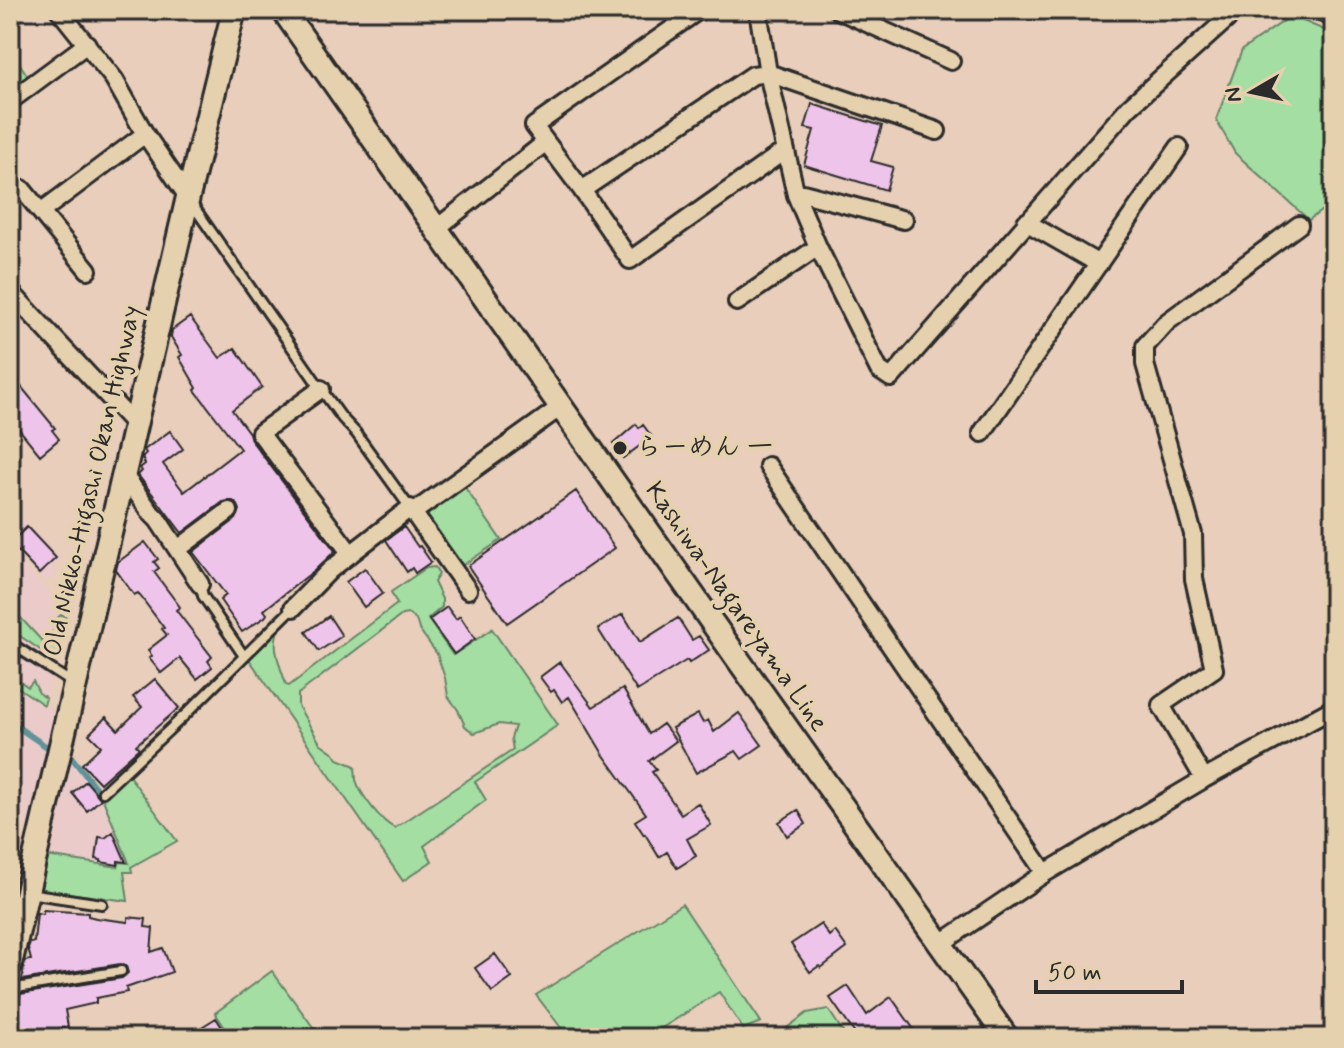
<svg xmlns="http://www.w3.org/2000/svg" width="1344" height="1048" font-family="Mynerve,'Klee One',sans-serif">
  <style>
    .built { fill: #eacbc9 }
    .green { fill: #a4dea3; stroke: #688467; stroke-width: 2; fill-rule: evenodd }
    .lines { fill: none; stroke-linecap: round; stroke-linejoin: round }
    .stream { stroke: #629299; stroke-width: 6 }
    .building { fill: #efc4ea; stroke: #2b2b2b; stroke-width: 2 }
    .lane-casing { stroke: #2b2b2b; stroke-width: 14 }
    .street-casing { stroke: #2b2b2b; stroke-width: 22 }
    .secondary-casing { stroke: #2b2b2b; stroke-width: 28 }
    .lane { stroke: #e6d1af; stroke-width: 8 }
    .street { stroke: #e6d1af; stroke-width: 16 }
    .secondary { stroke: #e6d1af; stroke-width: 22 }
    .poi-dot { fill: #2b2b2b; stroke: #e6d1af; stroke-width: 3 }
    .labels { text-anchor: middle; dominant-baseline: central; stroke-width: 8; stroke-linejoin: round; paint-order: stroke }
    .poi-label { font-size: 26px; font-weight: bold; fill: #2b2b2b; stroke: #e6d1af; text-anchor: start }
    .street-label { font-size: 26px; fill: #2b2b2b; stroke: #e6d1af }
  </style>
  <rect width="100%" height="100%" fill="#e8cebb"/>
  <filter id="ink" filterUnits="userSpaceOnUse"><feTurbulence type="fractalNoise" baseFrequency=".0125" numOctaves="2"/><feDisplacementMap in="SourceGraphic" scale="16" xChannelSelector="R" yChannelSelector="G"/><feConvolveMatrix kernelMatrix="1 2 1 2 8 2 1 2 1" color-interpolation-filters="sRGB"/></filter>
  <g filter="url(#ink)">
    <path class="built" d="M22,518L61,559L52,568L57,573L45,583L10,544V529Z
      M10,550L67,612L44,705L55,712L48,743L10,719Z
      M10,725L47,750L28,827L10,811Z
      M70,758L102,797L130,864L119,867L46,856Z"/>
    <path class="green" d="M1291,16L1334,34V201L1309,220L1235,153L1216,120L1242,50Z
      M10,49L29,78L10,92Z
      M464,486L501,540L460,567L427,520L428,510Z
      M435,567L439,574L434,582L442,599V607L428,619L453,655L492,629L558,725L475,782L486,800L424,846L432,861L403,881L249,659L250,654L275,631L277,634C272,650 282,670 286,685L289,686L397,604L391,592L426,568ZM408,614L416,620L419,629L437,654L445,678L448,696L458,710L465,726L474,733L499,724L515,726L511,738L513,750L395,828C382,823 360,794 356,780C356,777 355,768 355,766L338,759L334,753L320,743L298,706V694L402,615Z
      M62,614L66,618L57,653L49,656L10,629L20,617L42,641L55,629L51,624Z
      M10,674L28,687L33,681L39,693L46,698L44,705L10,682Z
      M127,773L177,841L131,867L132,872H124L128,901L44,890L39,886L46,856L118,867L120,862L129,863L102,797Z
      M682,904L761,1022L743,1029L719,992L646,1038H569L536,995Z
      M272,971L321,1038H232L215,1013Z
      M828,1009L847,1038H777L776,1036L807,1013Z"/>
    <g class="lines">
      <path class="stream" d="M10,722L47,747
        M69,754L101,795"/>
    </g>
    <path class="building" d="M812,104L882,126L871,161L893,167L886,190L804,165L814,130L805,128Z
      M190,317L220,358L235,348L262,387L232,410L249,433L251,440L335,551L315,570L264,610L267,614L265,617L242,632L220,600L226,595L193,552L236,519L240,510L238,505L233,501L223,502L182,533L138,475L142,471L140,468L145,464L142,458L146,453L144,450L170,431L183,449L163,464L184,492L240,449L195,390L197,388L179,357L182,355L171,337L172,330Z
      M10,373L55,428L52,430L59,439L40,455L10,418Z
      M636,424L639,428L643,425L652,437L623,458L613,444Z
      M576,491L615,548L507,623L468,566Z
      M27,527L56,558L39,574L10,543Z
      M404,527L418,547L420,546L431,562L415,573L412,568L407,572L386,540Z
      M145,542L158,559L154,562L159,568L154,572L180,607L176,610L212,657L208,661L212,667L197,679L180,658L161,673L149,658L152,656L148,650L167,635L162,629L164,628L138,593L134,595L116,570L118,562Z
      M365,568L383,593L364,607L346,582Z
      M447,607L456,619L460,616L475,639L454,654L429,620Z
      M623,614L640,642L678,618L692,640L699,636L709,650L689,663L687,660L637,691L598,629Z
      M329,616L342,636L319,651L306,632Z
      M560,662L593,707L623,689L649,734L663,724L676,741L649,761L656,770L652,772L681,814L698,803L711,825L687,839L696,856L677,868L667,852L659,857L645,834L644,835L635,821L646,814L603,754L569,697L562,702L554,690L551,692L540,677Z
      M155,679L179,708L136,745L139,748L100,783L82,764L101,746L89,734L106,717L118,730L142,707L133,697Z
      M739,713L762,745L742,759L736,751L696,773L672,728L698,714L703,723L708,720L714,732Z
      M86,781L101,799L87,811L72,793Z
      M798,810L806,824L787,836L779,822Z
      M113,832L126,862L118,861V865L101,862V860L96,859L99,837L105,838Z
      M43,910L88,913V916L96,918L128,922V917L146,919L145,927L153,928L151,952L163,948L172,972L126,988L127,992L96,998V1003L65,1010L68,1027L53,1030V1034L33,1038H10V1014L14,998L20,997V994L122,978L128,973L126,966L120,964L22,980L25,961L31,960L28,948L30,943L34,942L37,913L43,914Z
      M821,924L829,936L835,931L847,948L821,968L819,966L810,972L791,944Z
      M495,954L512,978L492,992L475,968Z
      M848,986L867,1015L891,997L920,1038H858L830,998Z
      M216,1018L229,1038H184Z"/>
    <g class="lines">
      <g class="lane-casing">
        <path id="lane" d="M192,204L321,389L342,418L356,433L410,508
          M200,584L203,596L244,656
          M10,643L74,684
          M103,792L186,714L293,608
          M28,893L102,904
          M10,989L121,971"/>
      </g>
      <g class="street-casing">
        <path id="street" d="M59,10L114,79L145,134L188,197
          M699,10L534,126L582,190L630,260L777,156L786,155
          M758,10L768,73L796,195L818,247L879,370L891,378L1129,107L1237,10
          M838,10L951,61
          M1316,10L1334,18
          M10,101L87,44
          M22,189L88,270
          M582,190L753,75L768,73L937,131
          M796,195L803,193L904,220
          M42,211L145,134
          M1026,222L1099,264
          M437,228L546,142
          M10,291L135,425
          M737,302L818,247
          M321,389L260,433L351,554
          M982,433L1179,147
          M768,466L1045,873
          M124,475L152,514L158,520L200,584
          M414,512L562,406
          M178,549L229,511
          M293,608L330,570L410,508L468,590
          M1204,779L1161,705L1214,669L1194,579L1193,534L1145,364V346L1167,322L1299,225
          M940,944L1045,873L1204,779L1334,708"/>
      </g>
      <g class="secondary-casing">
        <path id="secondary" d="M283,10L737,658L1007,1038
          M10,965L188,197L234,10"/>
      </g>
      <use href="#lane" class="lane"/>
      <use href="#street" class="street"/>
      <use href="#secondary" class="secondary"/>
    </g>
  </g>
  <circle class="poi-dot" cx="620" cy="448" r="8"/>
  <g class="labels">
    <g class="poi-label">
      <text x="636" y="448">らーめん 一</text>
    </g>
    <g class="street-label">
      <text transform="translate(93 481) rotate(-77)">Old Nikko-Higashi Okan Highway</text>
      <text transform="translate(736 607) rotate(55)">Kashiwa-Nagareyama Line</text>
    </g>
  </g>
  <rect width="1344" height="1048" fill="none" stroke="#e6d1af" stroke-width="40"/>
  <rect x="20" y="20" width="1304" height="1008" fill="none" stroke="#2b2b2b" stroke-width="3" filter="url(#ink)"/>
  <g transform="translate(1252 92) rotate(261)" stroke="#e6d1af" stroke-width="6" paint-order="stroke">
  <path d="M0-6L14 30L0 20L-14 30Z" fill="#2b2b2b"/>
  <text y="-12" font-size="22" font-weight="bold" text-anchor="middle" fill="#2b2b2b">N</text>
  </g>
  <path d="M1036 980v12h146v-12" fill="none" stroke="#2b2b2b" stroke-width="4"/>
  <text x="1048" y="980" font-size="24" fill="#2b2b2b" stroke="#e6d1af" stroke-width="6" paint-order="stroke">50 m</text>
</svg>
